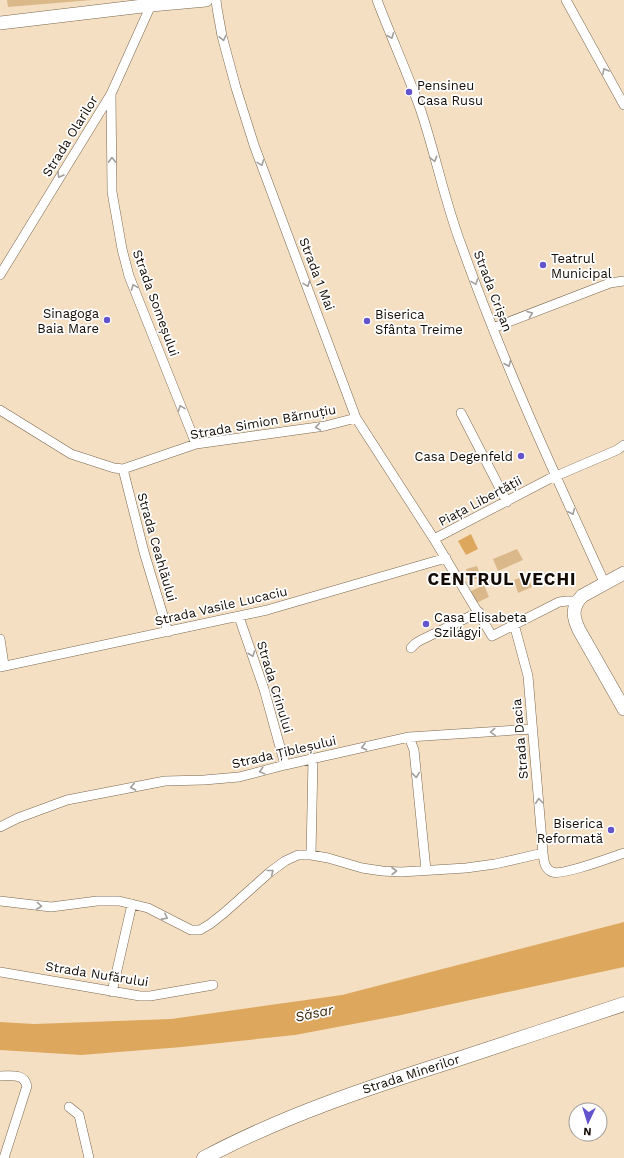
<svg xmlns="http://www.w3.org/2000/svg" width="624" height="1158" font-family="'Work Sans',sans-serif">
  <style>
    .green { fill: #dab88a }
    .water { fill: #dda85e }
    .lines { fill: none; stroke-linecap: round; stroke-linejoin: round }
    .street-casing { stroke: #7a674e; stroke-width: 10 }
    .secondary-casing { stroke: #7a674e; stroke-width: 14 }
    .primary-casing { stroke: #7a674e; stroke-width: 15 }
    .street { stroke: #fff; stroke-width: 9 }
    .secondary { stroke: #fff; stroke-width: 13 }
    .primary { stroke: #fff; stroke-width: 14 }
    .oneway { stroke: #a19e9b }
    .poi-dot { fill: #6354cd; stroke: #fff; stroke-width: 1.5 }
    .labels { text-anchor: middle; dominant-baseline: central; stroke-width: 3.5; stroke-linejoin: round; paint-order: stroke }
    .poi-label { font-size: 13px; fill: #140c04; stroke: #fff; text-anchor: start }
    .street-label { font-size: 13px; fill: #140c04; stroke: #fff }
    .water-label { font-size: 14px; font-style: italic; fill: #3a2504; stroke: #fff }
    .district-label { font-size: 17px; font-weight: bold; letter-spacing: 1px; fill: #140c04; stroke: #fff }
  </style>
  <rect width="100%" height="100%" fill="#f4dfc3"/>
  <path class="green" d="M7,0H92L8,7Z
    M517,549L523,560L498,571L493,559Z
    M477,566L481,577L470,581L466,569Z
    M527,575L532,587L518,593L514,580Z
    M484,585L489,597L476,603L471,591Z"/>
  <path class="water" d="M471,534L478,549L466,555L458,541Z
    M624,922V967L401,1015L295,1035L182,1047L81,1055L0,1050V1022L34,1024L171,1019L342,995Z"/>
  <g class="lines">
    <g class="street-casing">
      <path id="street" d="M216,0L217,8L222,36L236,88L254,145L356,418L434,539
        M377,0C391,37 408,74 421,111C436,156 445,203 462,247C503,362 554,473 605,584
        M566,0L624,105
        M111,94L112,192L122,249L129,276L196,444
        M0,275L111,94L151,5
        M493,328L610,283L624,281
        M0,410L71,454L114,468L123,469L196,444L325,426L356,418
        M461,413L507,502
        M123,469L144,552L168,632
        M577,601H567L559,602L492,636L434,539L549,479L617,450L624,445
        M239,617L264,689L285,765
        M514,624L528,676L543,853C544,861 544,868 552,872C562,876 612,857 624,853
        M0,639L4,665
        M411,648L416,643L421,640L479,612
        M0,667L267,610L446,558
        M409,737L414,750L426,870
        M0,827L18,818L67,800L165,781L204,780L239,777L285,765L409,737L532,729
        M311,855L313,759
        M0,901L51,907L97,901H119L148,908L191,930H200L210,924L224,913L270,872L285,861L298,855H311L328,858L362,868L382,871L401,872L466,868L495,864L543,853
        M0,972L140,996H150L213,985
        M112,992L132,904
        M0,1076C11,1076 24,1073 27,1086L4,1158
        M69,1107L79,1115L89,1158"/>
    </g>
    <g class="secondary-casing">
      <path id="secondary" d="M0,23L151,5L206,0
        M624,573L582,596C571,608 573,617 579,630L624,709"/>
    </g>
    <g class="primary-casing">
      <path id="primary" d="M204,1158C283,1116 367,1088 452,1061C509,1042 567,1023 624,1004"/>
    </g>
    <use href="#street" class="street"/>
    <use href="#secondary" class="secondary"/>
    <use href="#primary" class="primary"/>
  </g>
  <defs><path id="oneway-chevron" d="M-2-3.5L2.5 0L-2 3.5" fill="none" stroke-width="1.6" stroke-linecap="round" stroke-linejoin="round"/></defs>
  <g class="oneway">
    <use href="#oneway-chevron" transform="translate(391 36) rotate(68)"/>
    <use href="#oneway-chevron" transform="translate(223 38) rotate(76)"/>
    <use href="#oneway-chevron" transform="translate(605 71) rotate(-119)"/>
    <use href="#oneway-chevron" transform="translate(434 159) rotate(75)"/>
    <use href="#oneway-chevron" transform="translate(112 160) rotate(-91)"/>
    <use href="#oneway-chevron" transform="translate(261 163) rotate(69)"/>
    <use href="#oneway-chevron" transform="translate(60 175) rotate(121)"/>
    <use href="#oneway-chevron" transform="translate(475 282) rotate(70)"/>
    <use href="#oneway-chevron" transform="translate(307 284) rotate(69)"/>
    <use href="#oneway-chevron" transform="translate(134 287) rotate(-111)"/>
    <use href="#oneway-chevron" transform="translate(530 314) rotate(-21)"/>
    <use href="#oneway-chevron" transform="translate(508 364) rotate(67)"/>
    <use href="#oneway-chevron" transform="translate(181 408) rotate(-111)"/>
    <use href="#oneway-chevron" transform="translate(318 427) rotate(171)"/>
    <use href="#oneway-chevron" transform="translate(572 512) rotate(65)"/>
    <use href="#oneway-chevron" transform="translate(252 654) rotate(71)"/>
    <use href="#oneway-chevron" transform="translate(493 732) rotate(176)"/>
    <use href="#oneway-chevron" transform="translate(364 747) rotate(167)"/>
    <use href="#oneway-chevron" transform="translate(262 771) rotate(165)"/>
    <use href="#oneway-chevron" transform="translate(416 775) rotate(84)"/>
    <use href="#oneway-chevron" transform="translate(133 787) rotate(169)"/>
    <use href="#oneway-chevron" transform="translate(539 801) rotate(-95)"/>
    <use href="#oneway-chevron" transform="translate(394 871)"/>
    <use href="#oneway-chevron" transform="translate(271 872) rotate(-38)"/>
    <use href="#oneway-chevron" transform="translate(39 906) rotate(6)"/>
    <use href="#oneway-chevron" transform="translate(165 917) rotate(28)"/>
  </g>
  <g class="poi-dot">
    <circle cx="409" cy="92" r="4"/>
    <circle cx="543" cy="265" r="4"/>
    <circle cx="107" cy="320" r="4"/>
    <circle cx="367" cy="321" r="4"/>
    <circle cx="521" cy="456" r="4"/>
    <circle cx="426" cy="624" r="4"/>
    <circle cx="611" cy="830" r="4"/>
  </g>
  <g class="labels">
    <g class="poi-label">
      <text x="417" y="85">Pensineu<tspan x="417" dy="15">Casa Rusu</tspan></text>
      <text x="551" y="258">Teatrul<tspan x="551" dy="15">Municipal</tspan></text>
      <text x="99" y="313" text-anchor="end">Sinagoga<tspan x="99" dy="15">Baia Mare</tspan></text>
      <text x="375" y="314">Biserica<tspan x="375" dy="15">Sfânta Treime</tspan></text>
      <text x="513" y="456" text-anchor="end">Casa Degenfeld</text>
      <text x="434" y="617">Casa Elisabeta<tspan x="434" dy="15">Szilágyi</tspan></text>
      <text x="603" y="823" text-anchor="end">Biserica<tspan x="603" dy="15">Reformată</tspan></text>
    </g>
    <g class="street-label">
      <text transform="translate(70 136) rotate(-58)">Strada Olarilor</text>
      <text transform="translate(317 274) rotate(69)">Strada 1 Mai</text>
      <text transform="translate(493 291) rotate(69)">Strada Crișan</text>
      <text transform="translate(156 303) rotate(70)">Strada Someșului</text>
      <text transform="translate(263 422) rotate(-10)">Strada Simion Bărnuțiu</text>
      <text transform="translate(480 501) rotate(-28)">Piața Libertății</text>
      <text transform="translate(157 547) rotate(74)">Strada Ceahlăului</text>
      <text transform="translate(221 606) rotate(-13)">Strada Vasile Lucaciu</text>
      <text transform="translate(275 687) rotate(73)">Strada Crinului</text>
      <text transform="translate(520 739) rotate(-95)">Strada Dacia</text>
      <text transform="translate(284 752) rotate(-13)">Strada Țibleșului</text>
      <text transform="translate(97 974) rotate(9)">Strada Nufărului</text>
      <text transform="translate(411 1074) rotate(-18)">Strada Minerilor</text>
    </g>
    <g class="water-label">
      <text transform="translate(314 1013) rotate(-12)">Săsar</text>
    </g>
    <g class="district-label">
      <text x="502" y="579">CENTRUL VECHI</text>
    </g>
  </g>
  <g transform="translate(588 1122) rotate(184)"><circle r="19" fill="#ffffff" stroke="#a19e9b"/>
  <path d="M0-3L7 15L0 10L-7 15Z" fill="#6354cd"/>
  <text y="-6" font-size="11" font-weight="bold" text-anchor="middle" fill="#140c04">N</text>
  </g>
</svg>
